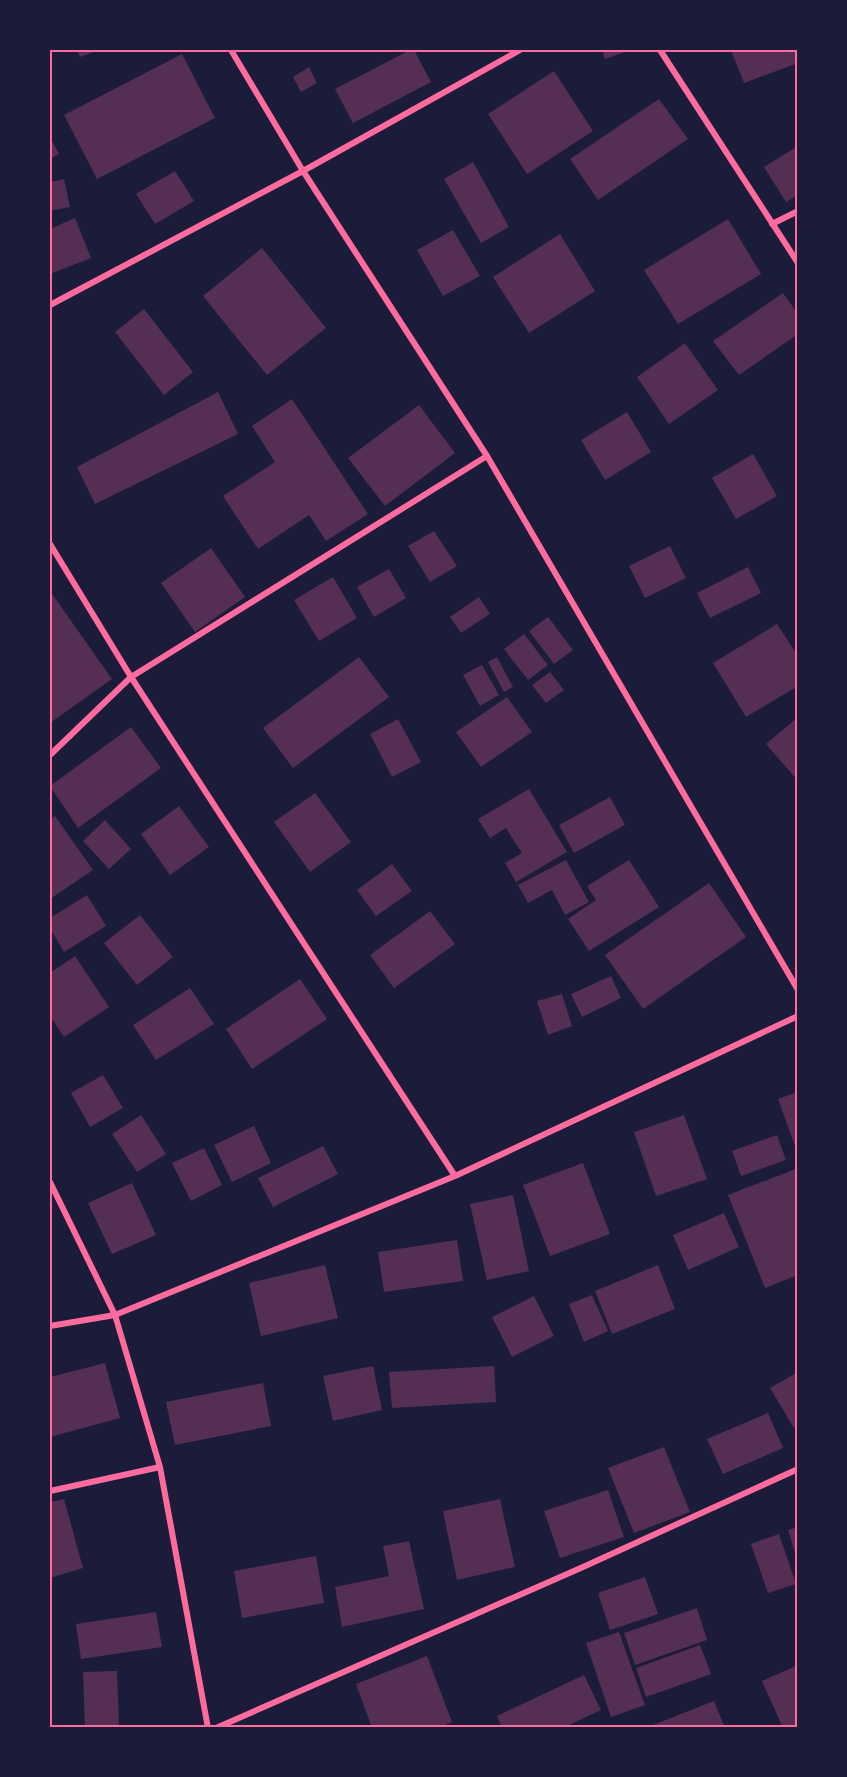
<svg xmlns="http://www.w3.org/2000/svg" width="847" height="1777" font-family="'PT Sans',sans-serif">
  <style>
    .building { fill: #542f53 }
    .lines { fill: none; stroke-linecap: round; stroke-linejoin: round }
    .minor { stroke: #ff6b9d; stroke-width: 6 }
    .neatline { fill: none; stroke: #ff6b9d; stroke-width: 2 }
  </style>
  <rect width="100%" height="100%" fill="#1b1b3a"/>
  <path class="building" d="M77,50H98L80,57Z
    M410,50H414L431,82L353,123L335,89Z
    M602,50H630L605,59Z
    M731,50H798V63L744,83Z
    M182,54L215,118L97,179L64,115Z
    M309,67L317,83L301,92L293,77Z
    M554,71L593,131L527,174L488,114Z
    M659,99L688,139L598,200L570,159Z
    M50,137L59,154L50,159Z
    M798,146V195L786,202L764,167Z
    M473,162L509,227L481,243L444,179Z
    M175,171L194,201L155,224L136,194Z
    M64,179L70,207L50,211V182Z
    M75,218L91,258L50,274V229Z
    M728,219L761,274L678,324L644,270Z
    M453,230L480,276L443,296L417,250Z
    M560,234L595,291L529,333L493,277Z
    M262,248L326,328L267,375L203,296Z
    M783,293L798,314V334L739,375L713,341Z
    M144,309L193,372L164,395L115,332Z
    M685,343L718,390L669,424L637,377Z
    M218,392L238,434L95,504L77,467Z
    M292,399L368,514L326,541L309,515L258,549L223,496L275,462L252,426Z
    M419,405L455,453L385,506L348,458Z
    M627,412L651,452L605,480L581,440Z
    M753,454L777,496L736,519L712,478Z
    M434,531L457,566L430,582L408,546Z
    M670,546L686,578L645,598L629,566Z
    M211,548L245,597L195,632L161,583Z
    M748,567L761,593L710,618L697,593Z
    M389,569L406,598L374,617L357,587Z
    M333,577L357,618L319,641L294,600Z
    M50,591L112,679L50,723Z
    M479,597L490,614L461,633L450,617Z
    M548,617L573,650L554,664L529,631Z
    M777,624L798,656V686L746,717L713,663Z
    M524,634L548,665L528,680L504,649Z
    M359,657L389,697L293,768L263,728Z
    M497,657L513,687L504,692L488,662Z
    M482,665L499,695L480,706L463,675Z
    M550,672L564,690L546,703L532,685Z
    M507,697L532,732L481,767L456,732Z
    M798,717V781L766,744Z
    M398,719L421,762L392,777L370,734Z
    M131,727L161,768L78,828L50,786Z
    M529,789L567,852L516,882L505,863L522,853L506,828L490,838L478,819Z
    M315,793L351,842L310,872L274,822Z
    M610,797L625,825L574,853L559,825Z
    M179,806L209,847L170,875L141,834Z
    M55,816L93,870L50,899V820Z
    M105,820L131,849L109,869L83,841Z
    M566,860L589,902L565,915L552,890L528,903L518,885Z
    M629,860L659,907L589,951L568,919L596,900L587,886Z
    M392,864L412,891L376,916L357,890Z
    M709,883L746,937L643,1009L605,955Z
    M87,895L106,926L64,952L50,928V918Z
    M430,911L455,944L394,988L370,955Z
    M140,915L173,957L137,985L104,943Z
    M75,956L109,1007L64,1037L50,1016V973Z
    M611,976L621,998L582,1017L571,994Z
    M300,979L327,1019L252,1069L226,1029Z
    M190,988L214,1024L156,1060L133,1025Z
    M562,994L572,1026L548,1035L537,1001Z
    M103,1075L123,1108L90,1127L71,1093Z
    M798,1092V1152H797L778,1099Z
    M141,1115L166,1154L137,1172L112,1134Z
    M684,1115L707,1179L656,1196L634,1132Z
    M254,1126L271,1163L232,1182L214,1145Z
    M777,1135L786,1160L741,1176L732,1151Z
    M323,1146L338,1174L273,1207L258,1178Z
    M204,1148L222,1185L191,1201L172,1163Z
    M583,1163L610,1234L550,1256L523,1185Z
    M798,1168V1275L765,1288L728,1195Z
    M132,1183L156,1235L112,1254L88,1203Z
    M513,1195L529,1271L487,1280L470,1204Z
    M724,1213L739,1247L688,1270L673,1235Z
    M457,1240L463,1281L384,1292L378,1252Z
    M325,1265L338,1318L261,1336L249,1283Z
    M658,1265L675,1309L612,1334L595,1291Z
    M592,1295L608,1331L584,1342L569,1304Z
    M534,1296L554,1336L512,1357L492,1317Z
    M105,1363L120,1418L50,1437V1377Z
    M373,1366L382,1410L333,1421L323,1376Z
    M494,1366L496,1402L392,1408L389,1372Z
    M798,1372V1426L794,1428L770,1388Z
    M263,1383L271,1426L175,1445L166,1402Z
    M768,1413L783,1448L723,1474L707,1439Z
    M664,1447L690,1512L634,1533L608,1468Z
    M608,1490L624,1537L560,1558L544,1511Z
    M64,1499L83,1568L50,1578V1502Z
    M500,1499L515,1567L457,1580L443,1511Z
    M798,1527V1559H797L788,1530Z
    M779,1534L796,1584L768,1593L751,1544Z
    M409,1541L424,1609L342,1627L335,1587L389,1576L383,1546Z
    M316,1556L324,1603L242,1618L234,1571Z
    M645,1577L658,1614L610,1630L598,1593Z
    M697,1608L707,1640L635,1665L624,1633Z
    M156,1612L162,1647L81,1659L76,1624Z
    M619,1632L645,1705L611,1717L586,1643Z
    M700,1645L711,1674L646,1697L636,1668Z
    M427,1656L452,1722L438,1728H372L356,1684Z
    M798,1665V1728H783L762,1681Z
    M117,1671L119,1728H85L83,1672Z
    M584,1675L601,1710L563,1728H502L497,1716Z
    M714,1701L725,1728H648V1727Z"/>
  <g class="lines">
    <path class="minor" d="M231,50L303,171L487,456L798,990
      M660,50L798,263
      M772,224L798,211
      M50,305L303,171L520,50
      M50,544L131,677L455,1176
      M50,755L131,677L487,456
      M50,1182L115,1315L160,1467L208,1728
      M50,1326L115,1315L455,1176L798,1016
      M50,1491L160,1467
      M216,1728L583,1567L798,1469"/>
  </g>
  <rect width="847" height="1777" fill="none" stroke="#1b1b3a" stroke-width="102"/>
  <rect x="51" y="51" width="745" height="1675" class="neatline"/>
</svg>
